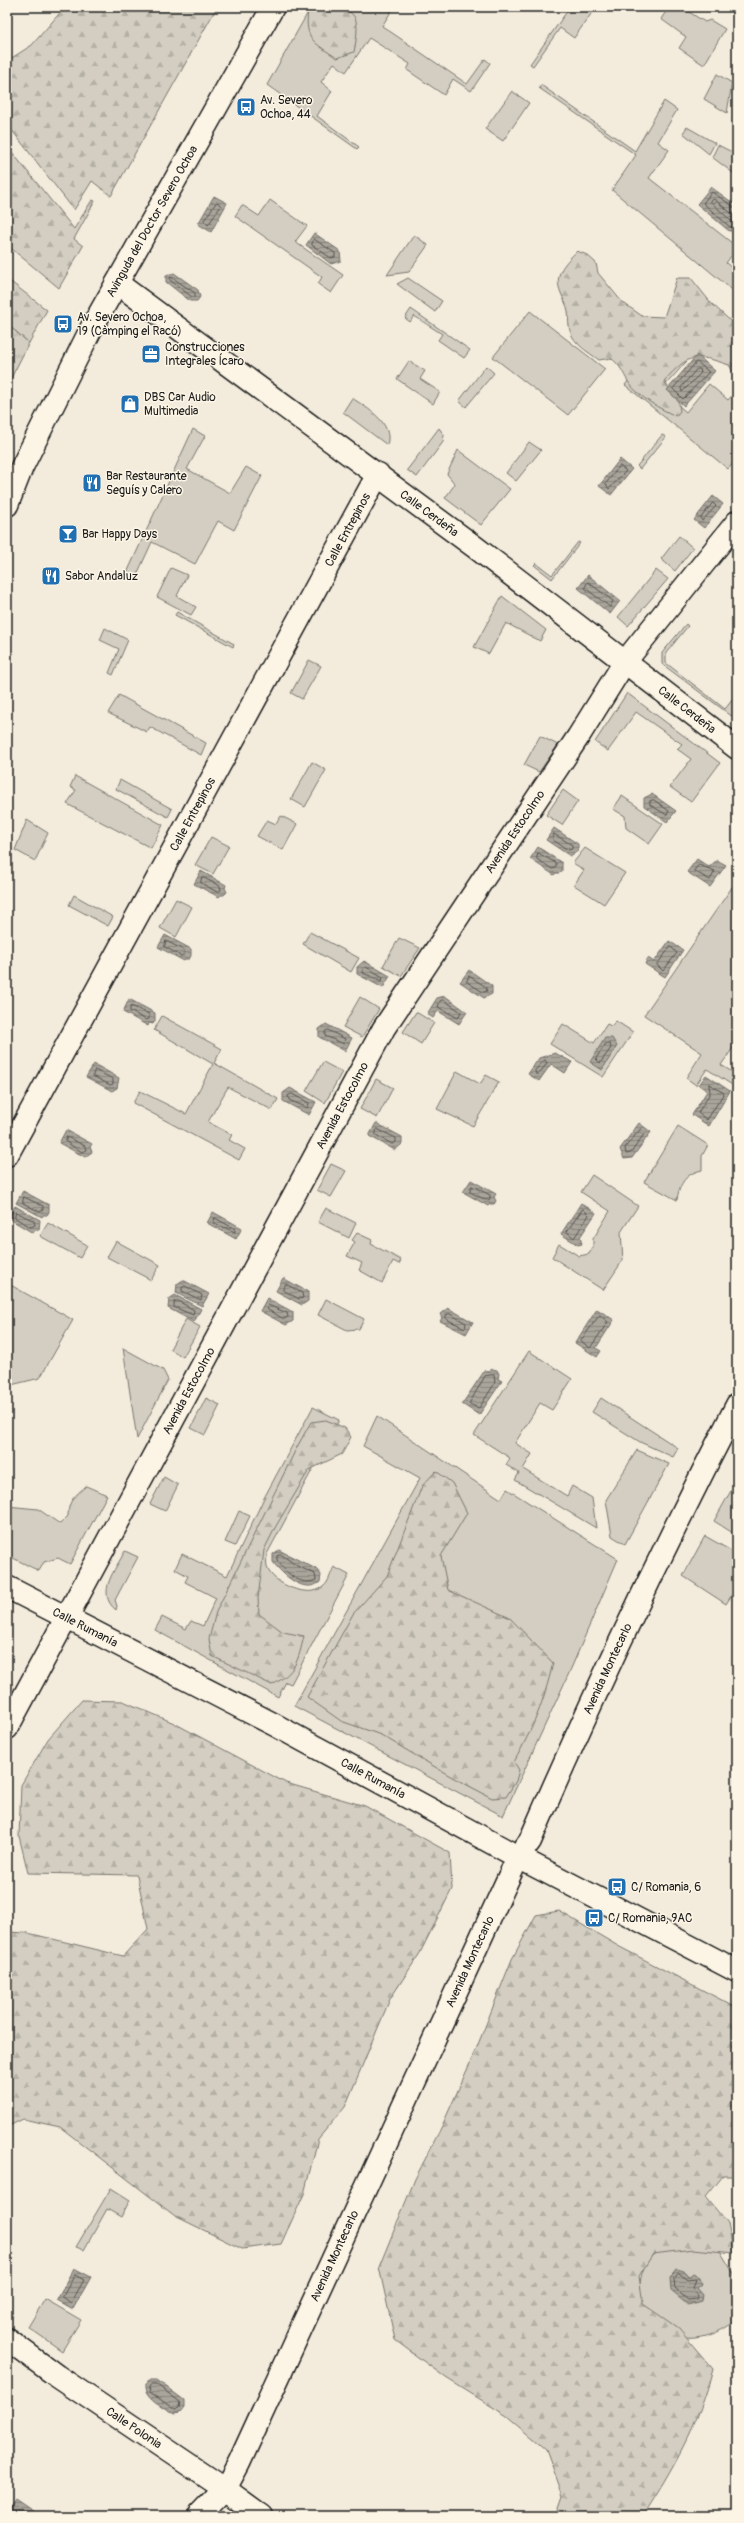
<svg xmlns="http://www.w3.org/2000/svg" width="744" height="2523" font-family="Pangolin,sans-serif">
  <style>
    .green { fill: #d3cec1; stroke: #78756e }
    .forest { fill: url(#forest-firs); stroke: #78756e }
    .park { fill: url(#park-tufts); stroke: #78756e }
    .water { fill: url(#water-rules); stroke: #716e68 }
    .lines { fill: none; stroke-linecap: round; stroke-linejoin: round }
    .shore { stroke: #55534f; stroke-width: 1 }
    .minor-casing { stroke: #1c1c1c; stroke-width: 25 }
    .minor { stroke: #fcf5e5; stroke-width: 22 }
    .labels { text-anchor: middle; dominant-baseline: central; stroke-width: 3; stroke-linejoin: round; paint-order: stroke }
    .poi-label { font-size: 12px; fill: #1c1c1c; stroke: #fcf5e5; text-anchor: start }
    .street-label { font-size: 12px; fill: #1c1c1c; stroke: #fcf5e5 }
  </style>
  <defs>
    <pattern id="forest-firs" width="22" height="20" patternUnits="userSpaceOnUse"><rect width="22" height="20" fill="#d3cec1"/><path d="M5 1l3.5 6h-7zM16 11l3.5 6h-7z" fill="#b5b0a5"/></pattern>
    <pattern id="park-tufts" width="24" height="20" patternUnits="userSpaceOnUse"><rect width="24" height="20" fill="#d3cec1"/><path d="M3 7l-1-3M5 7V3M7 7l1-3M15 17l-1-3M17 17v-4M19 17l1-3" fill="none" stroke="#b5b0a5"/></pattern>
    <pattern id="water-rules" width="6" height="5" patternUnits="userSpaceOnUse"><rect width="6" height="5" fill="#aaa59b"/><path d="M0 2.5h6" fill="none" stroke="#8a867e"/></pattern>
  </defs>
  <rect width="100%" height="100%" fill="#f3ecdd"/>
  <filter id="ink" filterUnits="userSpaceOnUse"><feTurbulence type="fractalNoise" baseFrequency=".025" numOctaves="2"/><feDisplacementMap in="SourceGraphic" scale="8" xChannelSelector="R" yChannelSelector="G"/><feConvolveMatrix kernelMatrix="1 2 1 2 8 2 1 2 1" color-interpolation-filters="sRGB"/></filter>
  <g filter="url(#ink)">
    <path class="green" d="M311,7H394L382,26L467,84L485,59L490,63L471,91L453,79L444,95L407,70L410,64L369,38L346,72L334,63L321,82L332,91L317,116L359,147L357,149L267,85Z
      M570,7H596L574,38L560,28L533,66L530,64Z
      M669,7H681L705,22L710,20L725,29L704,65L679,48L686,37L661,19Z
      M717,74L732,83L727,113L704,99Z
      M541,85L635,151L664,101L677,110L658,142L669,150L649,178L732,243V255L726,263L737,272V294L612,190L636,155L539,88Z
      M512,91L529,103L503,141L485,129Z
      M687,127L715,143L709,154L683,133Z
      M718,145L734,153L737,148V176L712,157Z
      M270,200L307,226L295,242L343,275L331,293L318,284L322,277L235,216L242,205L259,216Z
      M414,235L428,245L409,272L387,275Z
      M408,278L442,301L435,312L397,284Z
      M411,309L470,350L464,358L438,340L442,334L414,316L410,322L405,318Z
      M530,311L605,369L568,415L493,357Z
      M668,332L694,353L661,390L686,412L709,384L728,400L737,390V459L728,469L625,385Z
      M409,361L425,371L420,379L440,392L433,404L397,379Z
      M486,366L494,373L466,407L459,401Z
      M352,398C367,408 394,423 387,445L343,412Z
      M439,428L444,435L443,442L417,477L407,470Z
      M193,429L205,436L187,469L230,493L246,467L262,476L234,530L218,521L195,564L152,542L135,579L126,575Z
      M662,435L666,437L640,469L637,466Z
      M529,442L541,450L516,481L506,473Z
      M458,450L510,489L481,525L445,498L455,484L447,474Z
      M679,536L693,548L675,571L661,559Z
      M578,542L580,543L552,579L534,565L536,563L552,575Z
      M171,568L187,575L177,596L196,607L191,615L157,597Z
      M656,570L668,579L628,626L618,617Z
      M502,596L546,630L540,641L506,623L489,654L474,647Z
      M177,612L234,644L233,647L175,615Z
      M686,624L688,626L666,653V663L725,709L737,694V720L662,664V653Z
      M105,628L128,640L113,675L109,673L119,649L100,640Z
      M309,660L321,666L302,699L291,693Z
      M627,693L720,763L691,802L670,787L691,759L677,749L682,744L636,712L608,751L595,742Z
      M119,695L206,743L201,755L150,727L147,732L108,713Z
      M540,736L558,745L539,772L524,765Z
      M312,762L326,770L305,807L291,799Z
      M75,776L163,825L151,848L67,804L76,790L70,787Z
      M120,780L172,809L168,817L116,789Z
      M563,790L578,801L562,825L546,815Z
      M622,796L663,824L649,844L626,828L625,816L613,809Z
      M281,816L297,824L283,850L257,836L267,820L276,824Z
      M27,820L48,833L35,861L15,850Z
      M211,837L229,846L213,874L195,865Z
      M585,848L625,873L604,904L574,885L584,870L573,863Z
      M737,880V1042L721,1065L737,1075V1088L707,1069L696,1085L686,1078L702,1053L644,1015Z
      M74,895L113,917L108,926L69,905Z
      M176,899L192,907L176,937L160,928Z
      M310,932L359,958L351,972L303,944Z
      M399,938L420,948L401,976L383,966Z
      M360,997L379,1009L362,1037L343,1027Z
      M416,1012L434,1023L421,1044L403,1032Z
      M162,1016L222,1049L214,1063L278,1099L272,1110L228,1087L208,1122L232,1135L229,1140L245,1149L239,1160L133,1103L140,1091L186,1114L213,1064L154,1030Z
      M616,1021L633,1032L603,1077L550,1044L563,1024L594,1043L607,1024L611,1026Z
      M323,1062L342,1072L325,1103L306,1091Z
      M457,1071L480,1084L486,1075L499,1082L473,1126L437,1109Z
      M376,1079L393,1088L377,1118L360,1109Z
      M678,1126L708,1145L702,1156V1170C686,1173 679,1184 677,1200L644,1182Z
      M331,1164L346,1171L331,1197L317,1190Z
      M592,1175L638,1206L621,1232L623,1260L603,1290L552,1257L559,1244L579,1256L589,1254L593,1247V1239L610,1211L581,1192Z
      M326,1208L356,1223L349,1238L318,1222Z
      M48,1223L87,1245L80,1258L40,1236Z
      M357,1233L372,1240L371,1244L401,1260L399,1264L393,1261L382,1283L359,1270L362,1263L347,1256L355,1242L352,1240Z
      M116,1241L160,1265L151,1280L107,1257Z
      M7,1283L73,1320L40,1378L11,1385L7,1390Z
      M326,1299L364,1319L359,1329L347,1330L318,1315Z
      M186,1319L200,1327L183,1357L170,1349Z
      M123,1348L163,1370L168,1380L137,1439Z
      M529,1351L572,1379L552,1410L540,1403L515,1443L532,1454L523,1469L567,1496L572,1486L592,1498L596,1528L515,1480L519,1473L506,1465L510,1458L474,1435Z
      M206,1398L220,1405L205,1435L191,1428Z
      M601,1398L678,1448L673,1457L640,1442L592,1412Z
      M313,1407L339,1420L267,1554C267,1558 266,1563 267,1567C272,1584 310,1600 324,1586C329,1582 331,1572 334,1567L349,1575L291,1684L286,1682L278,1697L155,1630L162,1617L186,1629L191,1621L203,1626L216,1598L185,1582L188,1576L175,1569L182,1554L227,1576L264,1498Z
      M377,1416L501,1499L507,1489L618,1559L570,1671L503,1816L294,1706L420,1478L363,1446Z
      M637,1450L669,1464L625,1544L612,1536L606,1500Z
      M164,1477L178,1485L165,1511L150,1504Z
      M86,1486L107,1495L70,1564L58,1558L44,1562L39,1571L7,1555V1506L38,1509L60,1524L68,1516C68,1500 75,1496 86,1486Z
      M733,1487L737,1490L736,1535L714,1521Z
      M239,1511L250,1516L235,1546L225,1542Z
      M705,1536L735,1553L732,1567L737,1587L726,1604L683,1576Z
      M125,1551L138,1557L115,1600L117,1606L116,1610C95,1593 116,1569 125,1551Z
      M111,2188L130,2200L121,2217L107,2209L84,2250L76,2247Z
      M714,2241L737,2279V2319C723,2332 699,2342 680,2337C670,2334 652,2317 642,2310C637,2285 639,2259 665,2247C676,2242 702,2242 714,2241Z
      M45,2299L81,2320L62,2351L28,2327Z"/>
    <path class="forest" d="M65,7H217L111,196L92,181L74,210L7,124V61L32,45Z
      M315,7C355,7 362,12 354,52L337,58C315,43 304,40 308,11Z
      M7,146L74,229L92,200L95,201L74,239L83,246L59,288L7,245Z
      M577,251L587,255L596,263L598,273L622,302L642,316L664,317L677,278H691L711,303L737,327V379L729,365C694,353 689,354 664,381L679,403L680,411L676,416C660,409 640,398 629,383C622,372 622,367 611,358L599,360C587,351 571,343 569,326C568,321 569,316 568,311C567,305 563,299 561,293C553,275 564,264 577,251Z
      M7,279L47,310L29,343L7,324Z
      M326,1420L345,1428L351,1437L342,1454L309,1470L276,1526L264,1550L258,1598L259,1614L283,1632L304,1636C298,1661 296,1672 272,1685L212,1656L209,1639L216,1612L297,1447L311,1422Z
      M436,1471L452,1483L467,1513L441,1556L448,1590L510,1618L553,1663C543,1704 534,1726 514,1762L519,1770L516,1781L506,1797L492,1798L452,1777L381,1735L341,1721L307,1697L353,1614L387,1576L422,1486Z
      M82,1700L123,1701L174,1723L286,1783L365,1806L450,1853L452,1889L420,1953L390,1999L345,2107L318,2139L304,2194L281,2244L242,2249L175,2216L60,2127L23,2119L7,2127V1932L28,1933L123,1956L148,1929L137,1875L28,1873L19,1836L21,1785L48,1739Z
      M559,1911L618,1946L737,2008V2082L734,2087L737,2089V2176H723L706,2197L728,2224L734,2253L693,2249L653,2254L639,2276L643,2304L678,2328L713,2369C700,2422 673,2470 643,2516H556L563,2496L546,2449L507,2416L446,2378L395,2340L379,2267L415,2179L442,2126L475,2052L512,1959L536,1915Z"/>
    <path class="park" d="M7,324L29,343L7,386Z"/>
    <path class="water" d="M711,187L737,206V227L734,231H729L697,204Z
      M214,196L227,203L211,232L198,224Z
      M314,233L340,251L341,261L331,264L306,245Z
      M174,273L198,290L200,297L197,301H190L166,282V276Z
      M697,355L715,371L684,406L667,390Z
      M620,459L632,469L611,495L599,486Z
      M713,496L723,504L704,528L694,520Z
      M588,575L620,601L610,614L578,588Z
      M652,794L676,811L667,822L644,806V798Z
      M554,828L578,844V851L570,856L546,840Z
      M538,847L562,863V871L559,873H556L554,875L530,859Z
      M697,859L709,867L717,860L726,865L710,887L687,872Z
      M201,871L226,885L225,888L227,892L224,895H221L219,897L194,884Z
      M165,935L191,949V956L189,959H185L184,961L158,947Z
      M669,941L683,950L665,977L645,964L648,958L654,962Z
      M364,961L390,976L383,988L357,974V967Z
      M469,970L492,986V994L484,998L460,982Z
      M445,996L467,1012L459,1024L438,1011L433,1018L427,1014L437,998Z
      M129,999L155,1013V1021L153,1024L149,1023L148,1026L123,1012Z
      M326,1024L352,1038L345,1051L319,1037V1029Z
      M605,1038H612L617,1046L602,1070L590,1062Z
      M555,1053L572,1062L565,1073L551,1064L539,1081L528,1074L539,1058Z
      M94,1064L119,1078L117,1088L112,1091L86,1077Z
      M706,1075L730,1091L709,1126L692,1115L707,1091L699,1085Z
      M290,1088L316,1102L309,1115L283,1101V1093Z
      M376,1123L402,1137V1144L395,1150L369,1136Z
      M639,1123L651,1132L632,1158L624,1159L620,1149Z
      M66,1130L92,1144L90,1147L92,1152L85,1157L59,1143Z
      M471,1180L496,1194L494,1197L496,1201L494,1204H490L488,1206L463,1192Z
      M23,1191L49,1205V1212L47,1215H43L42,1217L16,1203Z
      M581,1203L596,1213L580,1237L582,1244L578,1245L561,1234Z
      M15,1206L40,1220L39,1230H35L33,1233L8,1218Z
      M213,1212L242,1228L236,1239L207,1223Z
      M283,1278L308,1292V1301L302,1305L276,1291Z
      M183,1280L209,1294L202,1306L176,1293L177,1284Z
      M175,1295L201,1309L194,1322L168,1308L169,1299Z
      M267,1298L293,1312V1321L286,1325L260,1311Z
      M448,1308L473,1322L466,1334L440,1321L442,1318L440,1314Z
      M597,1309L614,1320L596,1348L601,1351L597,1357L575,1343Z
      M492,1369L497,1370L499,1374L498,1379L502,1381L479,1415L462,1404L485,1370L488,1372Z
      M279,1550L318,1570L321,1575L320,1582C304,1595 282,1574 273,1562V1554Z
      M74,2268L91,2277L73,2309L57,2300Z
      M677,2269L684,2271L688,2277L693,2273L700,2277L702,2284L697,2288L703,2295L702,2301L688,2305L671,2291L670,2278Z
      M151,2380H157L184,2400V2408L180,2413L174,2414C164,2407 143,2398 145,2384Z
      M15,2499L40,2516H12L7,2511Z"/>
    <g class="lines">
      <path class="shore" d="M217,202L221,206L208,225L204,221Z
        M737,209L712,192L703,203L730,227L737,225
        M737,214L731,213L714,199L710,201L731,221L737,220
        M314,239L335,253V257L331,258L312,245Z
        M171,277L195,293V297H192L170,280Z
        M697,362L709,372L683,399L673,389Z
        M697,369H700L701,373L682,392L681,388Z
        M620,466L626,471L609,489L606,484Z
        M713,503L716,506L702,521L701,518Z
        M588,582L613,601L610,607L585,588Z
        M654,800L669,811L667,815L650,805V801Z
        M554,834L572,845V849L568,850L553,840Z
        M538,853L556,863V868L552,869L537,859Z
        M699,865L715,871L710,880L694,871Z
        M202,877L220,886L221,890L217,892L201,883Z
        M166,941L184,950L185,954L181,956L165,947Z
        M671,947L677,953L663,971L657,965Z
        M366,967L383,977L382,981L363,973V969Z
        M469,976L486,987L487,991L483,992L467,982Z
        M444,1000L461,1012L458,1018L438,1007L440,1001Z
        M131,1006L149,1014V1019L146,1020L130,1011Z
        M328,1030L345,1039L344,1044L325,1036V1032Z
        M606,1044H610L611,1048L600,1063L596,1059Z
        M545,1060L547,1063L539,1074H536L535,1071Z
        M95,1070L113,1079V1084L110,1085L93,1076Z
        M709,1084L724,1093L707,1120L698,1113L710,1093Z
        M292,1094L309,1103L308,1108L289,1100L288,1096Z
        M377,1129L396,1138V1142L392,1144L376,1135Z
        M641,1129L644,1134L631,1153L626,1154L625,1148Z
        M67,1137L85,1146L86,1150L82,1152L66,1142Z
        M472,1186L490,1195V1199L486,1200L470,1192Z
        M24,1197L43,1206V1210L40,1212L23,1203Z
        M583,1209L589,1215L574,1238L567,1232Z
        M16,1212L34,1221L35,1225L31,1227L15,1218Z
        M215,1218L235,1229V1232L214,1223Z
        M286,1284L302,1293L303,1298L299,1299L283,1290Z
        M185,1286L202,1295L201,1300L182,1291V1288Z
        M178,1301L194,1310L193,1315L174,1307V1302Z
        M268,1305L287,1313L288,1317L284,1319L268,1310Z
        M450,1314L466,1323L465,1328L446,1319V1315Z
        M600,1315L608,1322L590,1348L581,1341Z
        M494,1375L495,1383L479,1408L469,1404L485,1376Z
        M282,1555L297,1566L315,1574L316,1580C300,1587 285,1572 277,1560V1556Z
        M679,2273L687,2280L696,2279L693,2288L698,2296L697,2299L688,2300L675,2289L674,2279Z
        M75,2275L84,2280L71,2303L63,2297Z
        M152,2384H156L180,2402L179,2409L175,2410L150,2392L149,2387Z"/>
      <g class="minor-casing">
        <g id="minor">
          <path id="s1" d="M117,283L475,547L737,748"/>
          <path id="s2" d="M7,505L22,467L92,327L273,7"/>
          <path id="s3" d="M7,1155L378,474"/>
          <path id="s4" d="M7,1587L275,1725L518,1857L737,1971"/>
          <path id="s5" d="M7,1728L384,1028L578,737L624,663L737,522"/>
          <path id="s6" d="M7,2339L57,2376L225,2489L262,2516"/>
          <path id="s7" d="M199,2516L225,2489L239,2463L518,1857L530,1841C594,1693 663,1548 737,1405"/>
        </g>
      </g>
      <use href="#minor" class="minor"/>
    </g>
  </g>
  <defs>
    <g id="bus-square" transform="scale(1)"><rect x="-9" y="-9" width="18" height="18" rx="4" fill="#1f6fb2" stroke="#fcf5e5"/><path d="M-5-6H5V4H4V6H2V4H-2V6H-4V4H-5ZM-3.5-4V0h7V-4ZM-3.5 1.2v1.5H-2V1.2ZM2 1.2v1.5H3.5V1.2Z" fill="#fff"/></g>
    <g id="office-square" transform="scale(1)"><rect x="-9" y="-9" width="18" height="18" rx="4" fill="#1f6fb2" stroke="#fcf5e5"/><path d="M-6-3h4V-5.5h4V-3h4V5H-6ZM-1-4.5V-3h2v-1.5ZM-6 0V1H6V0Z" fill="#fff"/></g>
    <g id="shop-square" transform="scale(1)"><rect x="-9" y="-9" width="18" height="18" rx="4" fill="#1f6fb2" stroke="#fcf5e5"/><path d="M-5-2.5h2.3a2.7 3.5 0 0 1 5.4 0H5L5.5 6h-11ZM-1.5-2.5h3a1.5 2.3 0 0 0-3 0Z" fill="#fff"/></g>
    <g id="restaurant-square" transform="scale(1)"><rect x="-9" y="-9" width="18" height="18" rx="4" fill="#1f6fb2" stroke="#fcf5e5"/><path d="M-5-6h1v4h1v-4h1v4h1v-4h1v5L-1.5 .5V6h-2V.5L-5-1ZM5-6V6H3V1.5H1.5Q1.5-4 5-6Z" fill="#fff"/></g>
    <g id="bar-square" transform="scale(1)"><rect x="-9" y="-9" width="18" height="18" rx="4" fill="#1f6fb2" stroke="#fcf5e5"/><path d="M-6-5H6L.8 .8V4.5H3.5V6h-7V4.5H-.8V.8Z" fill="#fff"/></g>
  </defs>
  <g fill-rule="evenodd">
    <use href="#bus-square" x="246" y="107"/>
    <use href="#bus-square" x="63" y="324"/>
    <use href="#office-square" x="151" y="354"/>
    <use href="#shop-square" x="130" y="404"/>
    <use href="#restaurant-square" x="92" y="483"/>
    <use href="#bar-square" x="68" y="534"/>
    <use href="#restaurant-square" x="51" y="576"/>
    <use href="#bus-square" x="617" y="1887"/>
    <use href="#bus-square" x="594" y="1918"/>
  </g>
  <g class="labels">
    <g class="poi-label">
      <text x="260" y="100">Av. Severo<tspan x="260" dy="14">Ochoa, 44</tspan></text>
      <text x="77" y="317">Av. Severo Ochoa,<tspan x="77" dy="14">19 (Càmping el Racó)</tspan></text>
      <text x="165" y="347">Construcciones<tspan x="165" dy="14">Integrales Ícaro</tspan></text>
      <text x="144" y="397">DBS Car Audio<tspan x="144" dy="14">Multimedia</tspan></text>
      <text x="106" y="476">Bar Restaurante<tspan x="106" dy="14">Seguís y Calero</tspan></text>
      <text x="82" y="534">Bar Happy Days</text>
      <text x="65" y="576">Sabor Andaluz</text>
      <text x="631" y="1887">C/ Romania, 6</text>
      <text x="608" y="1918">C/ Romania, 9AC</text>
    </g>
    <g class="street-label">
      <text stroke="none"><textPath href="#s2" startOffset="319">Avinguda del Doctor Severo Ochoa</textPath></text>
      <text stroke="none"><textPath href="#s1" startOffset="388">Calle Cerdeña</textPath></text>
      <text stroke="none"><textPath href="#s3" startOffset="712">Calle Entrepinos</textPath></text>
      <text stroke="none"><textPath href="#s1" startOffset="712">Calle Cerdeña</textPath></text>
      <text stroke="none"><textPath href="#s3" startOffset="388">Calle Entrepinos</textPath></text>
      <text stroke="none"><textPath href="#s5" startOffset="1031">Avenida Estocolmo</textPath></text>
      <text stroke="none"><textPath href="#s5" startOffset="707">Avenida Estocolmo</textPath></text>
      <text stroke="none"><textPath href="#s5" startOffset="383">Avenida Estocolmo</textPath></text>
      <text stroke="none"><textPath href="#s4" startOffset="88">Calle Rumanía</textPath></text>
      <text stroke="none"><textPath href="#s7" startOffset="943">Avenida Montecarlo</textPath></text>
      <text stroke="none"><textPath href="#s4" startOffset="413">Calle Rumanía</textPath></text>
      <text stroke="none"><textPath href="#s7" startOffset="619">Avenida Montecarlo</textPath></text>
      <text stroke="none"><textPath href="#s7" startOffset="295">Avenida Montecarlo</textPath></text>
      <text stroke="none"><textPath href="#s6" startOffset="155">Calle Polonia</textPath></text>
    </g>
  </g>
  <rect width="744" height="2523" fill="none" stroke="#fcf5e5" stroke-width="24"/>
  <rect x="12" y="12" width="720" height="2499" fill="none" stroke="#1c1c1c" stroke-width="1.5" filter="url(#ink)"/>
</svg>
